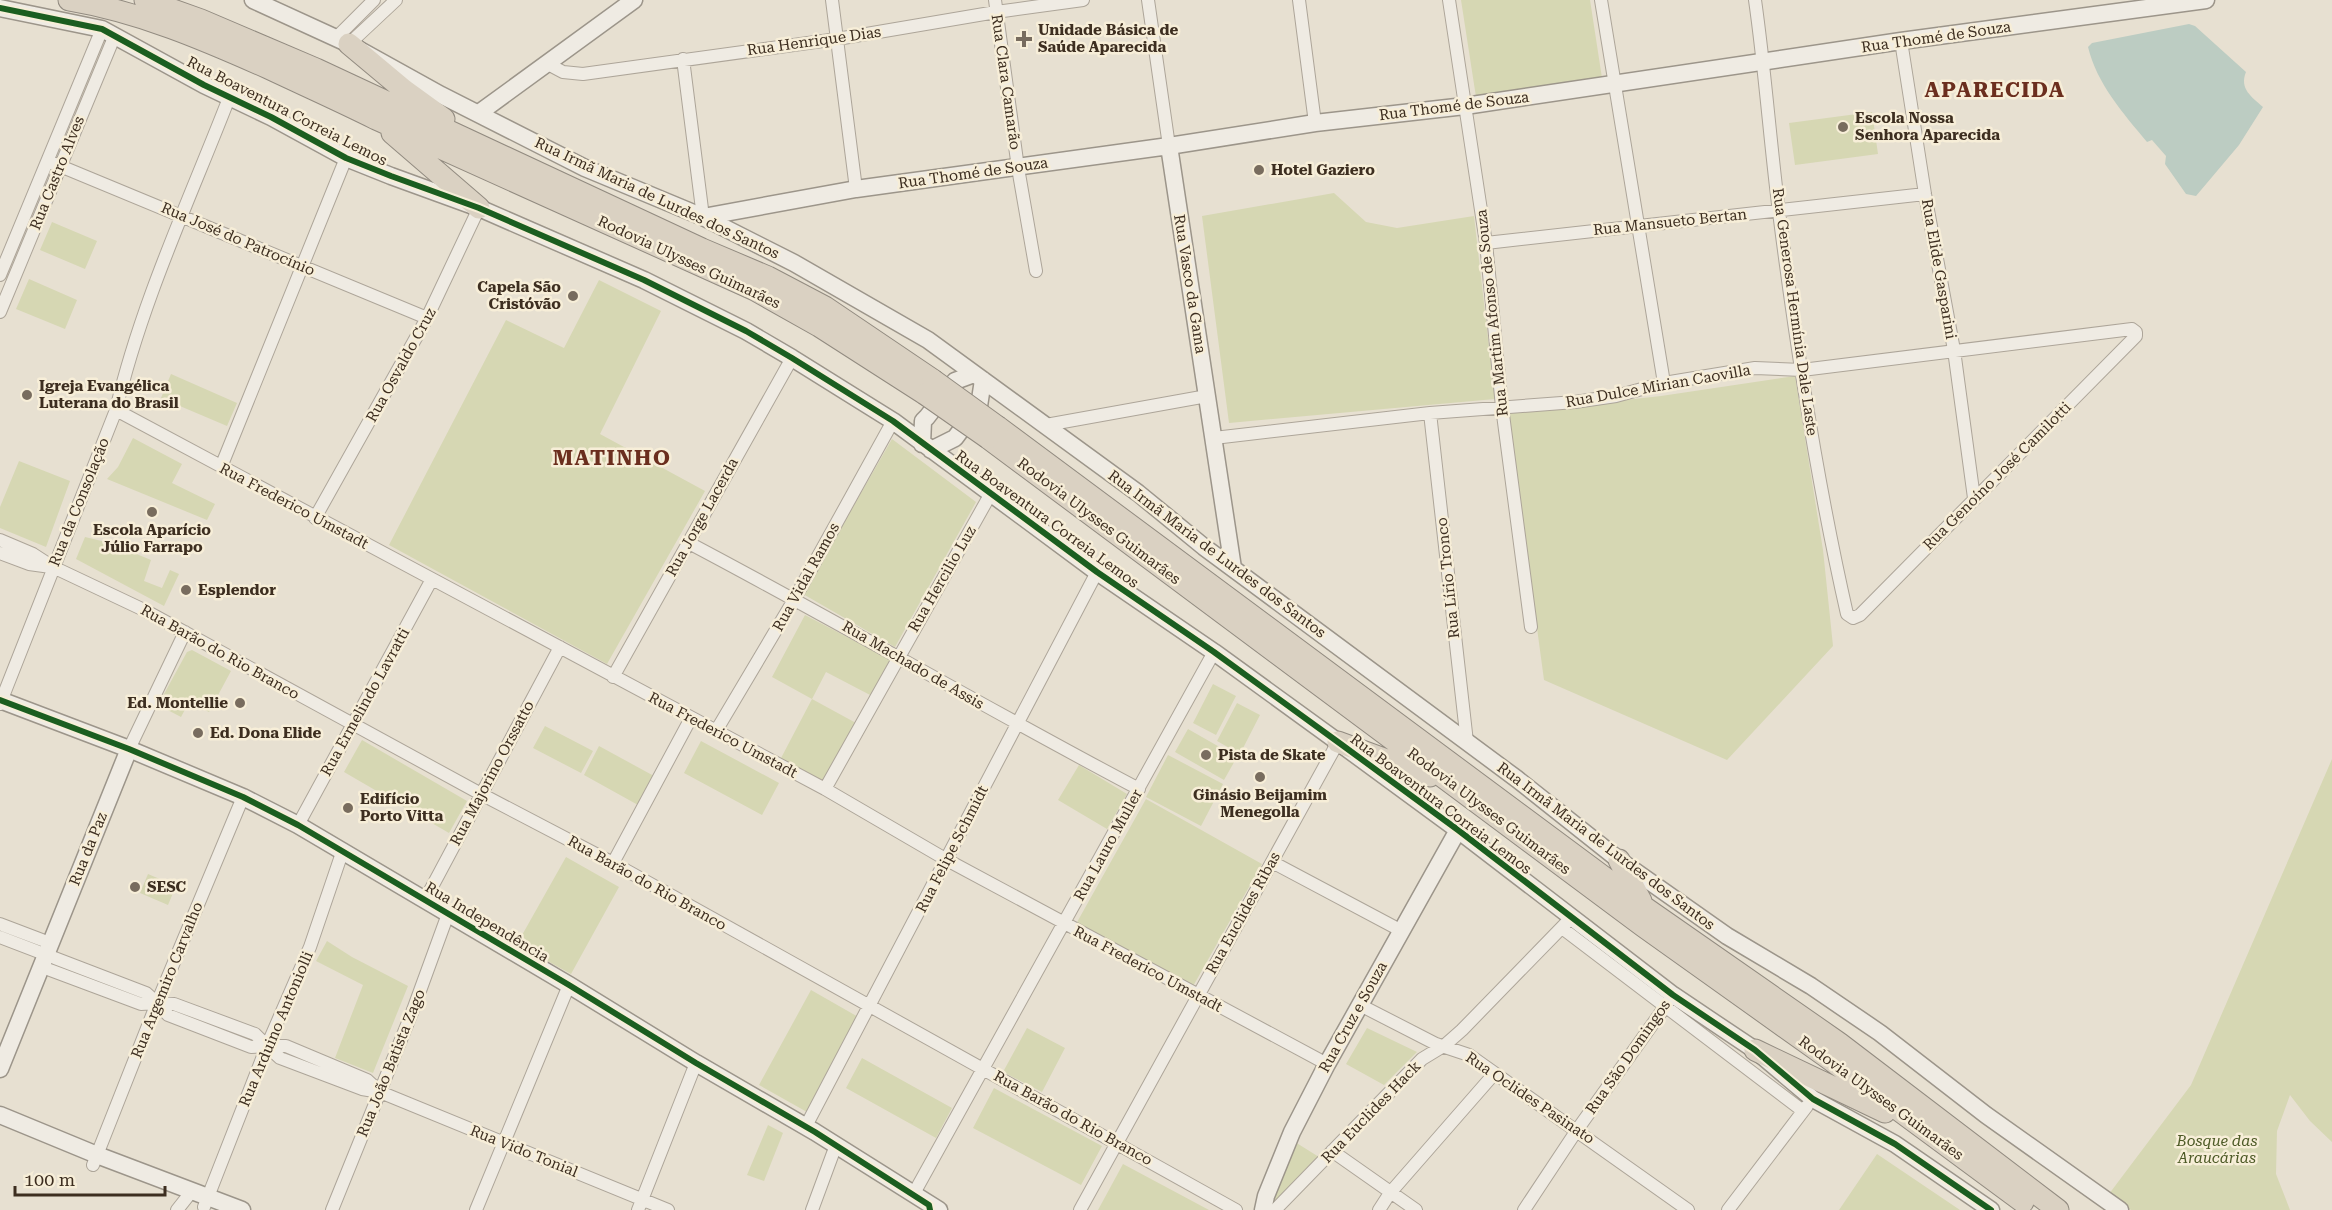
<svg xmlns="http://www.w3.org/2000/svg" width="2332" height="1210" font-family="'Roboto Serif',serif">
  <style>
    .green { fill: #d6d7b3 }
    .water { fill: #bcccc2 }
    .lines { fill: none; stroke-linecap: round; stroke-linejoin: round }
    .street-casing { stroke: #ada599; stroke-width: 14 }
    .secondary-casing { stroke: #9c958a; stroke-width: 19 }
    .highway-casing { stroke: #928b80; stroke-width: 23 }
    .street { stroke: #efebe3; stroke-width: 12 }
    .secondary { stroke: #efebe3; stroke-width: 16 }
    .highway { stroke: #dad1c2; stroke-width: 21 }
    .highway-bridge-casing { stroke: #928b80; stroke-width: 23; stroke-linecap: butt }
    .highway-bridge { stroke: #dad1c2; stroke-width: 21 }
    .cycleway-casing { stroke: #f7eed8; stroke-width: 10 }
    .cycleway { stroke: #1b5e20; stroke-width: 6 }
    .poi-dot { fill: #786c5e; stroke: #f7eed8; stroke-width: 2 }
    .labels { text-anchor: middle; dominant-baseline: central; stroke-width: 5; stroke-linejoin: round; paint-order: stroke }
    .poi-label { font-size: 15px; font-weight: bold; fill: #3d2e20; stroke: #f7eed8; text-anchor: start }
    .street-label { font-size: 15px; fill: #3d2e20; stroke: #f7eed8 }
    .park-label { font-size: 15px; font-style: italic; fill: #4d5a26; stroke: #f7eed8 }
    .district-label { font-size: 21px; font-weight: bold; letter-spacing: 1.5px; fill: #6b2e1e; stroke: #f7eed8 }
  </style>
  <rect width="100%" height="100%" fill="#e7e0d1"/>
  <path class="green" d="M1461,0H1590L1602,78L1476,97Z
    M1872,112L1878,154L1795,165L1789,123Z
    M1334,193L1366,222L1397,228L1474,216L1495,399L1229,423L1202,216Z
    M52,222L97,241L85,269L40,250Z
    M29,279L77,300L65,329L16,309Z
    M599,280L661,311L600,434L705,491L607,664L389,545L506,320L564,348Z
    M171,374L237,403L227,426L161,398Z
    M1795,376L1823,550L1833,646L1727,760L1544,680L1508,413L1661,396Z
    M133,438L182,464L172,483L215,504L207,520L107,479L118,467Z
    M892,439L976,502L895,647L803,594Z
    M19,461L70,481L46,547L0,528V507Z
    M85,537L110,543L151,560L144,581L162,588L170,570L179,574L164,606L76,559Z
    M805,615L891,660L872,696L826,672L812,699L856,723L825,783L780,760L812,699L772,677Z
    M192,650L231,671L209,712L189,702L181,717L158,705L187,652Z
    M1213,684L1236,696L1216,735L1193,723Z
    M1237,703L1260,715L1240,754L1217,741Z
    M545,726L593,751L581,773L533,748Z
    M1188,729L1237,757L1224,780L1175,752Z
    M362,740L467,801L449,833L344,772Z
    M701,741L779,783L762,815L684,773Z
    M599,746L654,776L638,805L584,775Z
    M1168,755L1223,784L1201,826L1146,797Z
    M2332,759V1142L2310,1121L2290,1095L2277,1131L2276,1174L2290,1210H2131L2109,1194L2191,1085Z
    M1079,765L1127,794L1107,829L1058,800Z
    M1146,799L1262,864L1192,988L1076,924Z
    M566,857L619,887L571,974L517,944Z
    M148,874L176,886L168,905L140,893Z
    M327,941L352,957L408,986L373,1073L335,1058L363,985L316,961Z
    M811,990L860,1018L807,1112L759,1085Z
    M1027,1028L1065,1048L1042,1092L1003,1072Z
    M1367,1028L1417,1052L1384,1085L1346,1064Z
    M862,1058L952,1108L936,1138L846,1088Z
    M994,1088L1102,1146L1081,1185L973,1128Z
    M768,1125L783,1133L764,1181L747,1175Z
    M1295,1142L1319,1157L1271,1210H1266Z
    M1877,1154L1960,1210H1839Z
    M1123,1164L1209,1210H1098Z"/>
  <path class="water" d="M2189,24L2195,26L2246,72C2239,89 2252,97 2263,107L2239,145L2196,196L2186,194L2165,164L2166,156L2152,140L2147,142C2123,113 2097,84 2088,47L2092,43Z"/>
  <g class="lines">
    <g class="street-casing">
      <path id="street" d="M832,0L856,189
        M995,0L1018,168L1036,271
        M1148,0L1169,146
        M1299,0L1315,123
        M1449,0L1486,243L1502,407L1531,627
        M1601,0L1664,383
        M336,38L374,0
        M1901,41L1925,194L1954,350L1974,498
        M349,44L396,0
        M683,59L703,217
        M546,63L563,72L583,74L837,39L996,12L1083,0
        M48,161L427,318
        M1486,243L1925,194
        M0,275L102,29
        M0,312L115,35
        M116,410L825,789L947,860L1327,1064
        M1430,413L1467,742
        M1046,425L1207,396
        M1214,438L1430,413L1575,402L1616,396L1664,383L1755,368L1802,370L2132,329L2136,332V336L1860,615L1853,618L1847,614C1817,482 1796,346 1779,212C1770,141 1765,70 1755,0
        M221,467L346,158
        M315,518L427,318L479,208
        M0,540L33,554L53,567L144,610L481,794L613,863L1236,1210
        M687,542C839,622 987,709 1139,789
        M0,553L29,564L51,567
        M613,677L792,358
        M0,704L116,410C141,303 189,201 229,98
        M716,731L795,598L893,421
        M129,749L185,632
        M825,789L990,495
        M298,825L432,579
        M1272,862L1400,930
        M613,863L691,718
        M425,900L560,647
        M0,924L50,943
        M1562,928L1803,1111
        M0,937L146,993L157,1003L174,1004L255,1034L267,1046H286L367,1080L379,1091
        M42,967L141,1004L157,1003L168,1015L251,1047L267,1046L280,1058L362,1089L380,1092L668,1210
        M1360,1005L1436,1044L1469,1055L1688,1210
        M806,1126L1097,572
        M1332,1151L1416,1210
        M93,1165L157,1003L243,797
        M913,1195L1214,652
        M204,1207L267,1046L310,947L343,850
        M177,1210L192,1191
        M332,1210L413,1010L448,914
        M476,1210L569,985
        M638,1210L696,1063
        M812,1210L836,1145
        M1080,1210L1338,742
        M1275,1210L1422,1059L1445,1045L1462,1030L1572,917
        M1379,1210L1390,1193L1494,1074
        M1524,1210L1577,1130L1669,1001
        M1728,1210L1807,1106"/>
    </g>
    <g class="secondary-casing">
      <path id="secondary" d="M253,0L349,44L441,95L585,168L703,217L794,263L928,340L1138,493L1204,547L1517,779L1619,860L1727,936L1811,986L1880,1033L1986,1115L2120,1210
        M0,8L102,29L204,85L271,117L346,158L391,176L479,208L644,280L746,331L792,358L893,421L1097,572L1214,652L1338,742L1458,830L1673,995L1755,1050L1813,1099L1895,1144L1991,1210
        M479,113L634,0
        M1169,146L1233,568
        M703,217L856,189L1169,146L1315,123L1465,106L1901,41L2206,0
        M922,444L923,421L927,417L955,381L974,374
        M931,450L955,438L979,406L983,380
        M0,700L129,749L243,797L298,825L569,985L696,1063L815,1132L939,1210
        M0,1069L129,749
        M0,1115L97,1155L242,1210
        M1263,1210L1266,1196L1292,1132L1327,1064L1458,830"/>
    </g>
    <g class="highway-casing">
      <path id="highway" d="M69,0C140,12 203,39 268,68C304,85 340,101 376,119L755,290L819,326L925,394
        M145,0L201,20L316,69L702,249L768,277L825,307L933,380
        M349,44L404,90L444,119
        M392,133L479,208
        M998,427L1644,907L1839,1043L2058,1210
        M988,438L1643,926L1828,1058L2023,1202
        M1338,742L1430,776
        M1619,860L1641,901
        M1755,1050L1885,1112"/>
    </g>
    <use href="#street" class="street"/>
    <use href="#secondary" class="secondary"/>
    <use href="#highway" class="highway"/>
    <g class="highway-bridge-casing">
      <path id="highway-bridge" d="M933,380L998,427
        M925,394L988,438"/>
    </g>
    <use href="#highway-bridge" class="highway-bridge"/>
    <g class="cycleway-casing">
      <path id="cycleway" d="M0,8L102,29L204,85L271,117L346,158L391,176L479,208L644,280L746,331L792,358L893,421L1097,572L1214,652L1338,742L1458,830L1673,995L1755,1050L1813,1099L1895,1144L1991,1210
        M0,700L129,749L243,797L298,825L569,985L696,1063L815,1132L929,1205L930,1210"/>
    </g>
    <use href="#cycleway" class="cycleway"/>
  </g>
  <g class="poi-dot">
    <path d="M1021 30h6v6h6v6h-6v6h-6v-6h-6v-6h6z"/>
    <circle cx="1843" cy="127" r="6"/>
    <circle cx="1259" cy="170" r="6"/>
    <circle cx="573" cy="296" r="6"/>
    <circle cx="27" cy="395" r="6"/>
    <circle cx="152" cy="512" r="6"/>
    <circle cx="186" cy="590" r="6"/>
    <circle cx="240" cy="703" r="6"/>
    <circle cx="198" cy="733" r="6"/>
    <circle cx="1206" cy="755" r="6"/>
    <circle cx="1260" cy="777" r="6"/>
    <circle cx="348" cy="808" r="6"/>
    <circle cx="135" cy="887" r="6"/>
  </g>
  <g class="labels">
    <g class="poi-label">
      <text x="1038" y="30">Unidade Básica de<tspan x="1038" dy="17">Saúde Aparecida</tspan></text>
      <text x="1855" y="118">Escola Nossa<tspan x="1855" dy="17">Senhora Aparecida</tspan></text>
      <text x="1271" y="170">Hotel Gaziero</text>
      <text x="561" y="287" text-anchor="end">Capela São<tspan x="561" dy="17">Cristóvão</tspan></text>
      <text x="39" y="386">Igreja Evangélica<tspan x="39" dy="17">Luterana do Brasil</tspan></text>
      <text x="152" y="530" text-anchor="middle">Escola Aparício<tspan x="152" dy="17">Júlio Farrapo</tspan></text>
      <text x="198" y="590">Esplendor</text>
      <text x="228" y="703" text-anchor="end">Ed. Montellie</text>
      <text x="210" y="733">Ed. Dona Elide</text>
      <text x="1218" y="755">Pista de Skate</text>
      <text x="1260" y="795" text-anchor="middle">Ginásio Beijamim<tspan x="1260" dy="17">Menegolla</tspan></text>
      <text x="360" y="799">Edifício<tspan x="360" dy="17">Porto Vitta</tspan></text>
      <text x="147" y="887">SESC</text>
    </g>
    <g class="street-label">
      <text transform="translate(1936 37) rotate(-8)">Rua Thomé de Souza</text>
      <text transform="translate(814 41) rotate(-8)">Rua Henrique Dias</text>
      <text transform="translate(1006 82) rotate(82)">Rua Clara Camarão</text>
      <text transform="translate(1454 106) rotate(-7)">Rua Thomé de Souza</text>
      <text transform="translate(287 111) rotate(27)">Rua Boaventura Correia Lemos</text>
      <text transform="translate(57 173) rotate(-68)">Rua Castro Alves</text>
      <text transform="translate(973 173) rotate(-8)">Rua Thomé de Souza</text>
      <text transform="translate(657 198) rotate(25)">Rua Irmã Maria de Lurdes dos Santos</text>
      <text transform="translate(1670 222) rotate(-6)">Rua Mansueto Bertan</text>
      <text transform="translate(238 239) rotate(23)">Rua José do Patrocínio</text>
      <text transform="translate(689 262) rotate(25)">Rodovia Ulysses Guimarães</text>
      <text transform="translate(1939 269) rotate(80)">Rua Elide Gasparini</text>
      <text transform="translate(1190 284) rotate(81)">Rua Vasco da Gama</text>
      <text transform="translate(1795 312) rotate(82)">Rua Generosa Hermínia Dale Laste</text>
      <text transform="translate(1492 313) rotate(-96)">Rua Martim Afonso de Souza</text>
      <text transform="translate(401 365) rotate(-61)">Rua Osvaldo Cruz</text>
      <text transform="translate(1658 386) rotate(-10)">Rua Dulce Mirian Caovilla</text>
      <text transform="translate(1997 476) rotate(-45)">Rua Genoíno José Camilotti</text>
      <text transform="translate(79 502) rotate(-68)">Rua da Consolação</text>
      <text transform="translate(294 506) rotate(28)">Rua Frederico Umstadt</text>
      <text transform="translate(702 517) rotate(-61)">Rua Jorge Lacerda</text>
      <text transform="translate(1047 519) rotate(36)">Rua Boaventura Correia Lemos</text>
      <text transform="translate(1099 521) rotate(37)">Rodovia Ulysses Guimarães</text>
      <text transform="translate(1217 554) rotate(37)">Rua Irmã Maria de Lurdes dos Santos</text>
      <text transform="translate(806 577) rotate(-61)">Rua Vidal Ramos</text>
      <text transform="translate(1448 578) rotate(-96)">Rua Lírio Tronco</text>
      <text transform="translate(942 579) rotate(-60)">Rua Hercilio Luz</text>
      <text transform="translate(220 652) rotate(29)">Rua Barão do Rio Branco</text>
      <text transform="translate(913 665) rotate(30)">Rua Machado de Assis</text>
      <text transform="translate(365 702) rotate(-61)">Rua Ermelindo Lavratti</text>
      <text transform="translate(723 735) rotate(28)">Rua Frederico Umstadt</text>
      <text transform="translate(492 773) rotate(-62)">Rua Majorino Orssatto</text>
      <text transform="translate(1441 804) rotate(37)">Rua Boaventura Correia Lemos</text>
      <text transform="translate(1489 811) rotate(37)">Rodovia Ulysses Guimarães</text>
      <text transform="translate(1108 845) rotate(-61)">Rua Lauro Muller</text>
      <text transform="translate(1606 846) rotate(37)">Rua Irmã Maria de Lurdes dos Santos</text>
      <text transform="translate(88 849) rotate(-68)">Rua da Paz</text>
      <text transform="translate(952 849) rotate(-63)">Rua Felipe Schmidt</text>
      <text transform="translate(647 883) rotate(29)">Rua Barão do Rio Branco</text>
      <text transform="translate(1243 913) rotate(-61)">Rua Euclides Ribas</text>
      <text transform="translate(487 922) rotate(31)">Rua Independência</text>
      <text transform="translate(1148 969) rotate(28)">Rua Frederico Umstadt</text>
      <text transform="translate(167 980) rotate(-68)">Rua Argemiro Carvalho</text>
      <text transform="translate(1353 1017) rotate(-61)">Rua Cruz e Souza</text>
      <text transform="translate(276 1029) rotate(-67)">Rua Arduino Antoniolli</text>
      <text transform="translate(1628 1057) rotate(-55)">Rua São Domingos</text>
      <text transform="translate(391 1063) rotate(-68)">Rua João Batista Zago</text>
      <text transform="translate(1530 1098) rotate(34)">Rua Oclides Pasinato</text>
      <text transform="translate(1881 1098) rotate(36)">Rodovia Ulysses Guimarães</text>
      <text transform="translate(1371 1112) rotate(-46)">Rua Euclides Hack</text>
      <text transform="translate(1073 1118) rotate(29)">Rua Barão do Rio Branco</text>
      <text transform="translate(524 1151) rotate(22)">Rua Vido Tonial</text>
    </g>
    <g class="park-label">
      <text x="2217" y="1141">Bosque das<tspan x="2217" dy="17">Araucárias</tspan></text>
    </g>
    <g class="district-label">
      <text x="1995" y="90">APARECIDA</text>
      <text x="612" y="458">MATINHO</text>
    </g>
  </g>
  <path d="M15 1186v9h150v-9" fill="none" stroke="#3d2e20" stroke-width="3"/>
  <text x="24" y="1186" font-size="18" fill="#3d2e20" stroke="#f7eed8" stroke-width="4.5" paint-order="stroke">100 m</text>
</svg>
